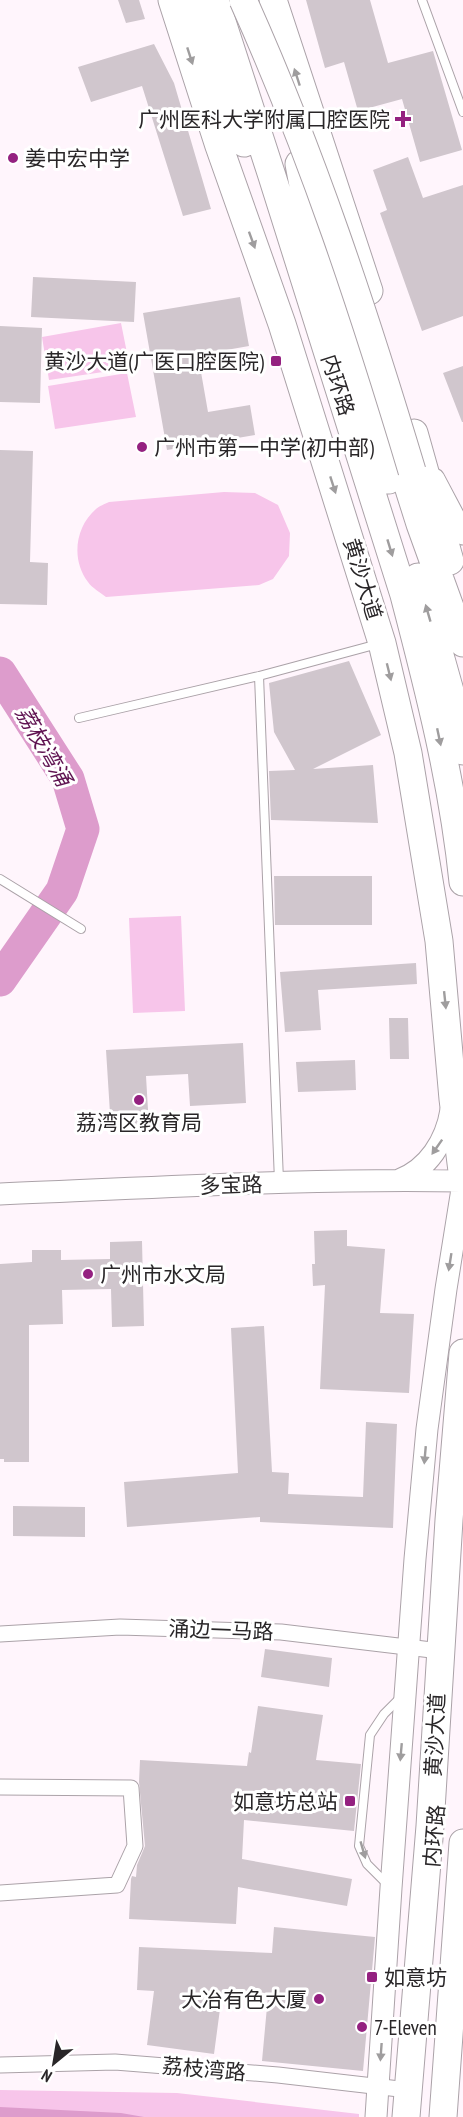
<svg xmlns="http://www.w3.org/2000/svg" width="463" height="2117" font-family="'PT Sans Narrow','Noto Sans SC',sans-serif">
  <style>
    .green { fill: #f7c5ea }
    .water { fill: #dd9ccc }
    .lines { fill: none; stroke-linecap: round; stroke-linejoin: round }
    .river { stroke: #dd9ccc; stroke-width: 33 }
    .building { fill: #d0c6cd }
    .lane-casing { stroke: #aba2a8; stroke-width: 10 }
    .street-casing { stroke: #aba2a8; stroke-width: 17 }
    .secondary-casing { stroke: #aba2a8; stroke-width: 23 }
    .highway-casing { stroke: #aba2a8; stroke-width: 29 }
    .lane { stroke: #fff; stroke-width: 8 }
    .street { stroke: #fff; stroke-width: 15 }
    .secondary { stroke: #fff; stroke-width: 21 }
    .highway { stroke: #fff; stroke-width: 27 }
    .highway-bridge-casing { stroke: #aba2a8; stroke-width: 29; stroke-linecap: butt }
    .highway-bridge { stroke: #fff; stroke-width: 27 }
    .oneway { fill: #9f9d9e }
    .poi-dot { fill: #942180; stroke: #fff; stroke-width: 2 }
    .labels { text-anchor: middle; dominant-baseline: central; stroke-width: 6; stroke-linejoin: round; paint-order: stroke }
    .poi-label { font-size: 21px; fill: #292628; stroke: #fff; text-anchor: start }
    .street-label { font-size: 21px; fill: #292628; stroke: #fff }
    .water-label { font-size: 22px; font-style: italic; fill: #5f1351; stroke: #fff }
  </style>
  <rect width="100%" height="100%" fill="#fff5fc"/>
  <path class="green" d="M121,323L130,368L49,380L42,337Z
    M127,373L136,417L55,429L48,386Z
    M224,492L255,493L278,505L290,533L289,556L273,579L259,585L106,597C100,592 92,588 88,582C71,560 75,527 96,509C99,506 105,504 109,502Z
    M181,916L185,1011L133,1013L129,918Z
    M0,2090L177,2093L359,2114V2117H0Z"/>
  <path class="water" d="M0,2107L121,2113L144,2117H0Z"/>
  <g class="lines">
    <path class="river" d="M0,673L68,779L83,829L62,891L0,980"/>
  </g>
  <path class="building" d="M118,0H139L145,19L126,23Z
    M306,0H370L388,63L433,51L462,150L420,162L402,99L358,111L344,62L325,68Z
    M154,44L174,83L211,209L183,216L142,86L91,102L78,67Z
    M408,157L423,198L463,185V316L422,331L380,213L387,210L373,170Z
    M33,277L136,282L134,322L31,317Z
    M240,297L249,346L198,355L208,412L250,405L255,435L167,450L143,313Z
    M0,326L42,328L40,403L0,402Z
    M463,366V422H462L443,373Z
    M0,450L33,451L30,562L48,563L47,605L0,604Z
    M349,661L381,735L313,769L373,765L378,823L271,820L269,771L295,770L274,732L269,683Z
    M274,876H372V925H275Z
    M416,963L417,984L318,990L321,1030L285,1032L280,972Z
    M389,1018H408L409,1059H390Z
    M243,1043L246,1103L190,1106L188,1074L146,1076L149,1127L111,1129L106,1050Z
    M355,1060L356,1090L298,1092L296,1062Z
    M347,1230V1246L385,1249L380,1313L414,1314L409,1393L320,1389L325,1285L313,1286L312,1264H315L314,1231Z
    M142,1241L144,1326L112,1327L111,1289L62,1290L63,1324L29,1325V1462H4V1459H0V1264L32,1262V1250H61V1260L110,1259V1242Z
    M264,1326L272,1472L289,1473L288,1494L363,1497L366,1422L397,1424L393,1528L260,1522V1517L127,1527L124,1482L238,1473L231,1328Z
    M13,1506L85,1507V1537L13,1536Z
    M265,1649L332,1658L329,1687L261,1677Z
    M258,1706L323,1715L316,1760L361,1764L354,1831L244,1820L242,1859L352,1879L347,1906L238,1887L236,1924L129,1919L131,1879L132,1876L136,1877L137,1865L145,1846L139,1782L140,1760L247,1766L249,1752L251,1753Z
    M274,1927L375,1937L363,2071L262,2061L268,1996L222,1994L214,2054L147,2045L154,1991L137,1990L139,1947L272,1953Z"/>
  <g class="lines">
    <g class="lane-casing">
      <path id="lane" d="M422,0L463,112
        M259,676L279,1181
        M79,718L259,676L378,644
        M0,879L81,929
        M387,1884L367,1864L359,1846L370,1735L384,1714L400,1698"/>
    </g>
    <g class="street-casing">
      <path id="street" d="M0,1634L120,1627L281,1632L440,1651
        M0,1787L131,1788L135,1846L117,1885L0,1893
        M0,2065L115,2062L278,2075L408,2090"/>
    </g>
    <g class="secondary-casing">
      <path id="secondary" d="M434,479L463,534
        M399,1180C428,1169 446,1141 451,1110
        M0,1194C154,1188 309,1178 463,1181
        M376,2117L391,1888L415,1559L427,1429L446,1289L463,1183"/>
    </g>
    <g class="highway-casing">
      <path id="highway" d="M172,0L219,146L282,324L382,643L408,753L439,941L453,1099L463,1179
        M192,0L244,143
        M215,0L272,176L404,595C429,690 453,784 463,882
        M273,0L369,291
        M299,164L310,222L389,480
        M414,433L450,561
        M396,448L420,524L463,643
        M418,577L450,691L463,751
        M406,2117L430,1826L449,1520L463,1353
        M443,2117L463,1843"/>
    </g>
    <use href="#lane" class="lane"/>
    <use href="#street" class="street"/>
    <use href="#secondary" class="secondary"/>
    <use href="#highway" class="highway"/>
    <g class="highway-bridge-casing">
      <path id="highway-bridge" d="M243,0C312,153 364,311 412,471"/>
    </g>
    <use href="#highway-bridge" class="highway-bridge"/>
  </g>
  <defs><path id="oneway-solid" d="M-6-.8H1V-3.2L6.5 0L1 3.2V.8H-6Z" transform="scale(1.5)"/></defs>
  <g class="oneway">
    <use href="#oneway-solid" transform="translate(190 56) rotate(72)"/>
    <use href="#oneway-solid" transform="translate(297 77) rotate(-108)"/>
    <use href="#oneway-solid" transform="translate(252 240) rotate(70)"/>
    <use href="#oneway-solid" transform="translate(333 485) rotate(72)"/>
    <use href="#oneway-solid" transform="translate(390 548) rotate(73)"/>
    <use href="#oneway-solid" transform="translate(428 613) rotate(-106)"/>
    <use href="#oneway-solid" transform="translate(389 672) rotate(76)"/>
    <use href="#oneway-solid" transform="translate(439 737) rotate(78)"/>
    <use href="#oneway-solid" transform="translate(445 1000) rotate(84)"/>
    <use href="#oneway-solid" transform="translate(437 1147) rotate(125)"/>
    <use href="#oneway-solid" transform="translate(450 1262) rotate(99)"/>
    <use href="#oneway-solid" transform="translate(425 1455) rotate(95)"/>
    <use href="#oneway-solid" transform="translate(401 1752) rotate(95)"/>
    <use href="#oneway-solid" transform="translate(363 1850) rotate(74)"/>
    <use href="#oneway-solid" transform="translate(381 2052) rotate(94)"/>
  </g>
  <g class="poi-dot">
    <path d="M400 110h6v6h6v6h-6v6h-6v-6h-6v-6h6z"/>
    <circle cx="13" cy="158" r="6"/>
    <rect x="270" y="355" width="12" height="12" rx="3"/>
    <circle cx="142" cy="447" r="6"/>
    <circle cx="139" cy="1100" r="6"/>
    <circle cx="88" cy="1274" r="6"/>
    <rect x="344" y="1795" width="12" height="12" rx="3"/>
    <rect x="366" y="1971" width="12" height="12" rx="3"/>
    <circle cx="319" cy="1999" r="6"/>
    <circle cx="362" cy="2027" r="6"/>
  </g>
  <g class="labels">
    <g class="poi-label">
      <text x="390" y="119" text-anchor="end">广州医科大学附属口腔医院</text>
      <text x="25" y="158">姜中宏中学</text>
      <text x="264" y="361" text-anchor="end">黄沙大道(广医口腔医院)</text>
      <text x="154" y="447">广州市第一中学(初中部)</text>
      <text x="139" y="1122" text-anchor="middle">荔湾区教育局</text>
      <text x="100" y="1274">广州市水文局</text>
      <text x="338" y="1801" text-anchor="end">如意坊总站</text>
      <text x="384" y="1977">如意坊</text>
      <text x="307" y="1999" text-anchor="end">大冶有色大厦</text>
      <text x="374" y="2027">7-Eleven</text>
    </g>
    <g class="street-label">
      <text transform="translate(338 385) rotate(72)">内环路</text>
      <text transform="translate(363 579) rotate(73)">黄沙大道</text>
      <text transform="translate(231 1185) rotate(-2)">多宝路</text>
      <text transform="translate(221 1630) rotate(2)">涌边一马路</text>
      <text transform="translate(435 1735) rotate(-87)">黄沙大道</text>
      <text transform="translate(434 1836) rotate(-85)">内环路</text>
      <text transform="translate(204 2069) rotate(5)">荔枝湾路</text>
    </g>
    <g class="water-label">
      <text transform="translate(44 746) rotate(60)">荔枝湾涌</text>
    </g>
  </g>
  <g transform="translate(54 2063) rotate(210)" stroke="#ffffff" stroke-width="4.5" paint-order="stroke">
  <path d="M0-4.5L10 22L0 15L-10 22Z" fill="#292628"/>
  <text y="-9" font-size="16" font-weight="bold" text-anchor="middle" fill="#292628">N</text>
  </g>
</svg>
